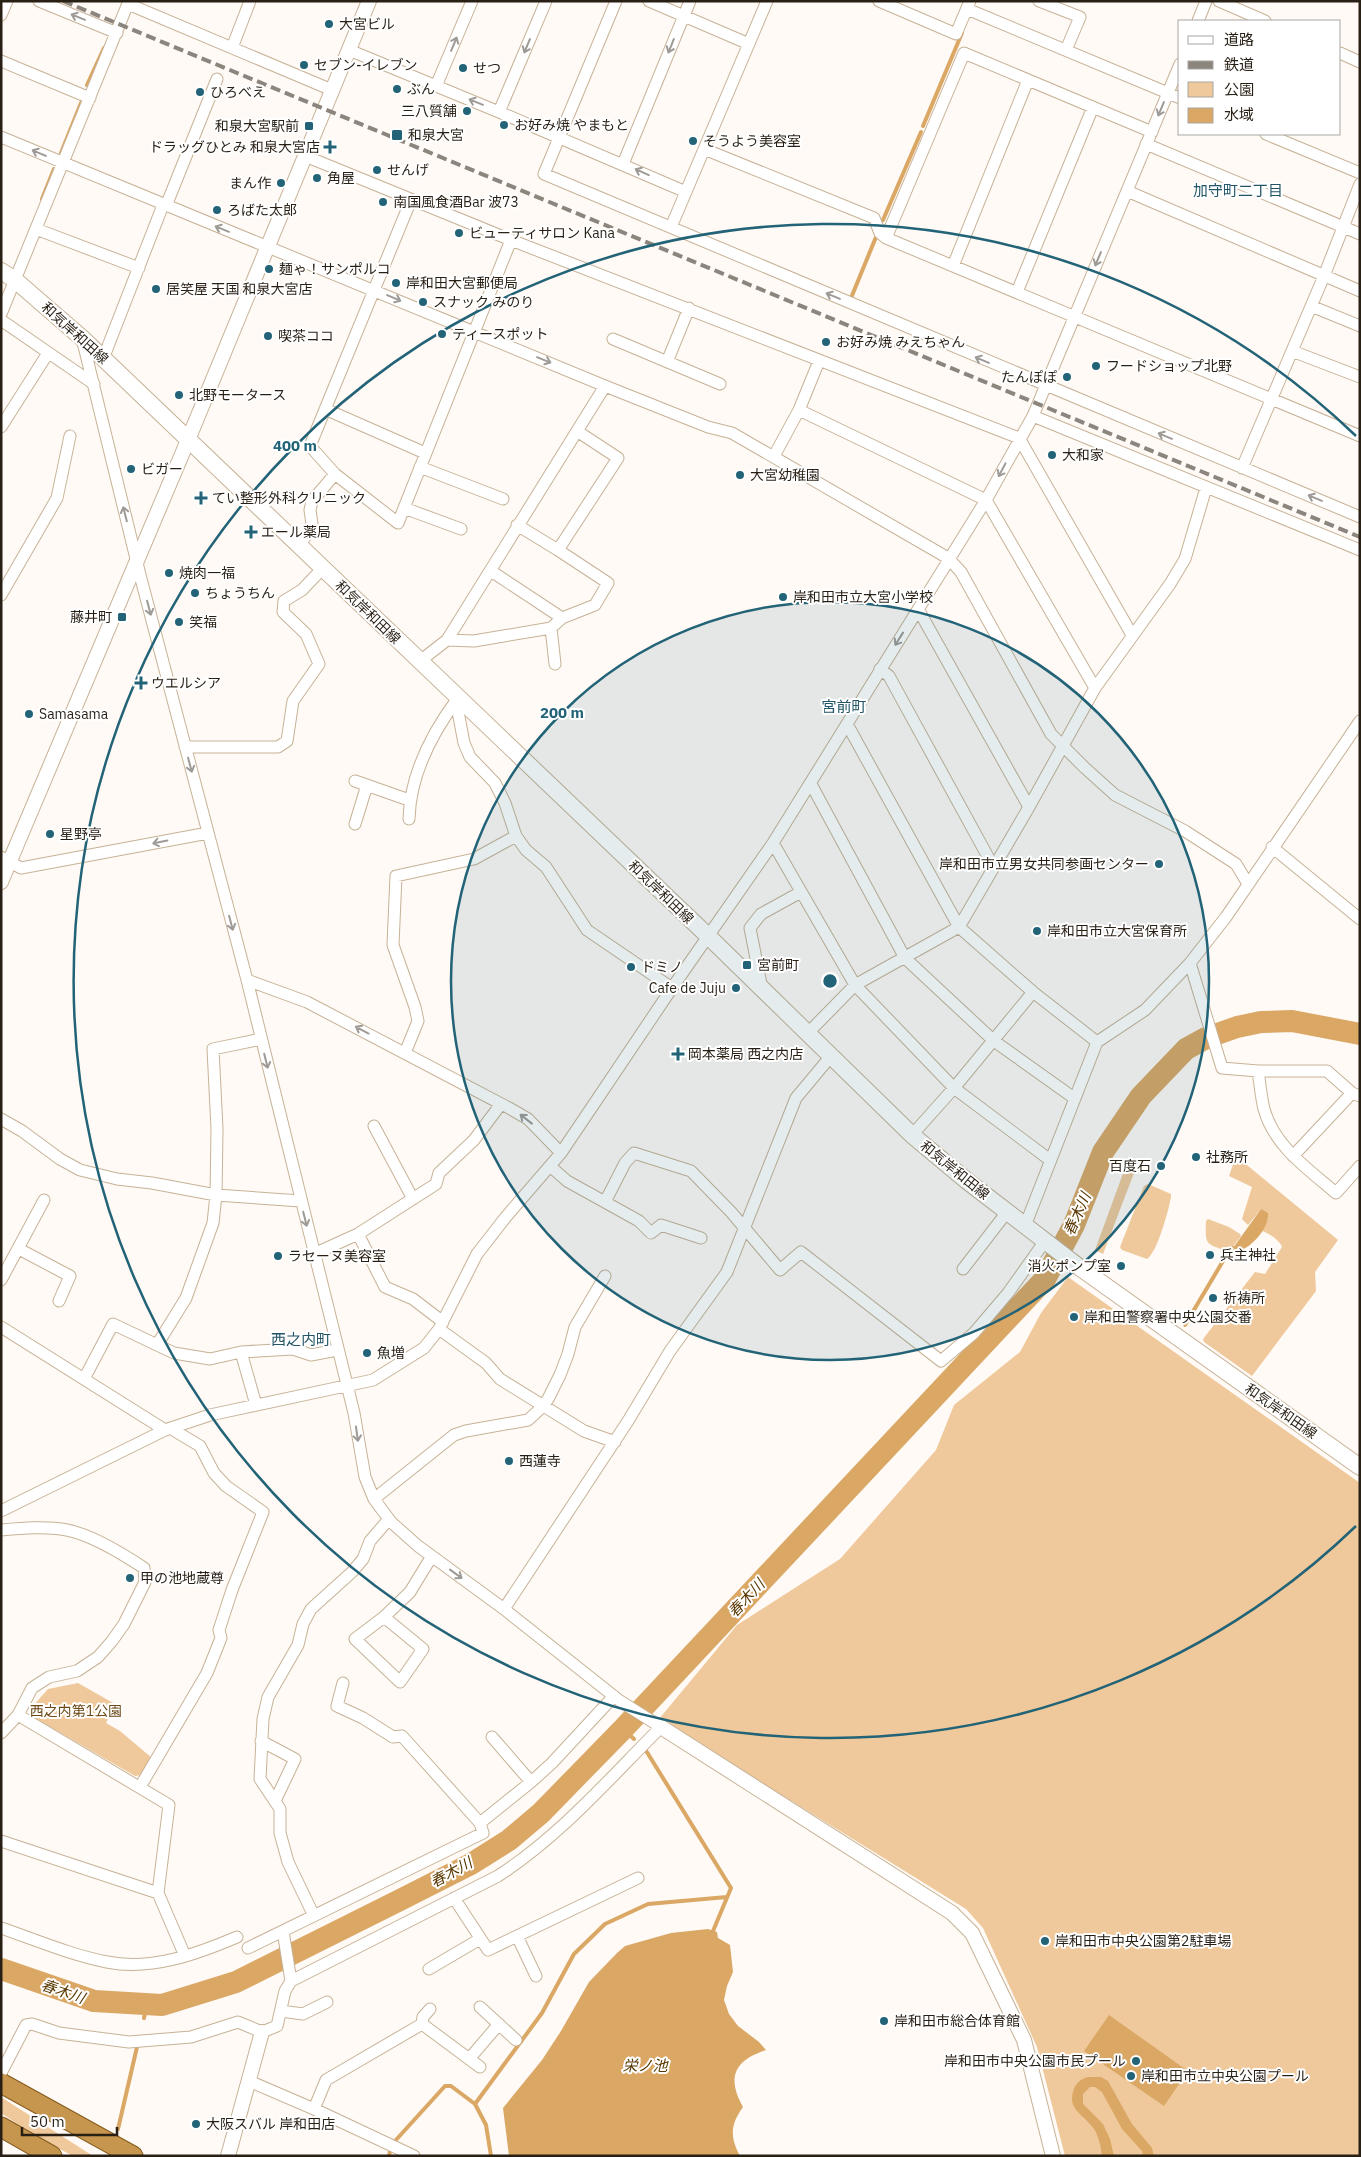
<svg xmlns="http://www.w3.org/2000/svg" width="1361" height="2157" font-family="'IBM Plex Sans','Noto Sans JP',sans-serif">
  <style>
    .green { fill: #efc99b }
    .water { fill: #daa765 }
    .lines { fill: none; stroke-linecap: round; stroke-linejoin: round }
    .stream { stroke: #daa765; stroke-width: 4 }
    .river { stroke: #daa765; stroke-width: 22 }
    .minor-casing { stroke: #c7b297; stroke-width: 13 }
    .tertiary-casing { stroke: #c7b297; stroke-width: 16 }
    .secondary-casing { stroke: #c7b297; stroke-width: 18 }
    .trunk-casing { stroke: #855b1d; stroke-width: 21 }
    .minor { stroke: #fff; stroke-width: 11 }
    .tertiary { stroke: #fff; stroke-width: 14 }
    .secondary { stroke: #fff; stroke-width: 16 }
    .trunk { stroke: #c6964e; stroke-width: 19 }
    .rail { stroke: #8c857e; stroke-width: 4; stroke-dasharray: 10 5; stroke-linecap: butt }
    .oneway { stroke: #9e9a96 }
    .ring { fill: none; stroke: #226377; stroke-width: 2.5 }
    .poi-dot { fill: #226377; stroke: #fff; stroke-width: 2 }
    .labels { text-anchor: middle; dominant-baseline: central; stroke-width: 4; stroke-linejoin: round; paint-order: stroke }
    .poi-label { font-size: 14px; fill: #281f15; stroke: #fff; text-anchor: start }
    .street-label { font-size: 14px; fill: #281f15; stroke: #fff }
    .park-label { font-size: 14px; fill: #6c4917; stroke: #fff }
    .neighbourhood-label { font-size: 15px; fill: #235566; stroke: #fff }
    .water-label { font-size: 15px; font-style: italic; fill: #583700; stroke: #fff }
    .centre { fill: #226377; stroke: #fff; stroke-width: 2.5 }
    .ring-label { font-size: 15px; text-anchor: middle; font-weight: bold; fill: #226377; stroke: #fff; stroke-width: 4; stroke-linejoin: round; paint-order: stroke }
  </style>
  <rect width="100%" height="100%" fill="#fffaf5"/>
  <path class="green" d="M1236,1156L1338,1240L1315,1272L1316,1291L1252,1376L1204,1342L1203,1339L1255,1272L1265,1274L1282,1247C1280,1241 1268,1232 1261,1231L1268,1218L1261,1209L1248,1225L1242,1219L1252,1187L1229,1176Z
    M1125,1168L1134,1173L1103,1254L1095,1250Z
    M1148,1184L1171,1194V1197C1169,1209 1157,1253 1147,1259L1122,1250L1120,1247L1144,1186Z
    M1208,1219L1229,1227L1240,1234L1241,1236L1229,1252C1206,1243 1205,1247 1206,1221Z
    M1068,1277L1360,1483V2156H1065L1037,2047L983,1928L966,1909L659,1719L737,1625L840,1559L936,1450L954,1405L1020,1352L1041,1313Z
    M78,1683L115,1704L106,1723L120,1731L152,1758L143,1775L135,1776L33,1717L31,1708L48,1689Z
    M1,2097L93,2156H73L35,2136L1,2113Z"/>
  <path class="water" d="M1261,1209L1268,1213C1270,1228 1249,1251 1235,1252L1233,1248Z
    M708,1929L717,1932L718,1938L730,1945L733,1972L727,1986L724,2000L729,2014L738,2026L759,2042L766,2050C735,2060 726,2077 743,2107C730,2125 730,2137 740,2156H509L503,2108L542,2060L561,2031L589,1982L617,1953L625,1946L671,1933Z
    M1109,2015L1188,2071L1164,2106L1084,2051Z
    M1088,2077H1101L1108,2081L1132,2124L1152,2148L1154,2156H1143L1142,2151L1122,2129L1102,2092L1095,2087H1090L1083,2094V2104L1103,2124L1110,2139L1114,2156H1102C1101,2147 1099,2137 1094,2129C1084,2114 1066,2110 1074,2089C1076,2083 1081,2079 1088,2077Z"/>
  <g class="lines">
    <path class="stream" d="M87,85L104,48
      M923,126L962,33
      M61,153L81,103
      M42,199L54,169
      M883,220L921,132
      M851,298L876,237
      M1228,1253L1233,1248
      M1185,1325L1223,1261
      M623,1729L634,1739
      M645,1749L731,1888L713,1931
      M144,2018L147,2004
      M118,2129L137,2047
      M395,2141L445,2086H451L475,2104
      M389,2156L390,2151
      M491,2156L486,2125L475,2104L542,2013L574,1954L605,1924L648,1904L727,1897"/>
    <path class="river" d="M1,1969L94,2001L162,2005L236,1982L400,1900L471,1864L509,1840L541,1813L623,1729L1045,1279L1074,1225L1103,1152L1141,1096L1186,1049L1206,1038L1237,1027L1261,1022L1292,1021L1360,1034"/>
    <g class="minor-casing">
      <path id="minor" d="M39,1L117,33
        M616,1L544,174L1360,517
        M649,1L749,44
        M879,1L956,34L970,1
        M1039,1L1080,17L1066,50
        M1219,1L1265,21
        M128,4L332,90
        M967,9L1180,98
        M1,15L7,1
        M1198,21L1206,1
        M232,48L250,1
        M349,50L499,112L686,192
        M1340,53L1360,62
        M1,61L90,98
        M436,86L472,1
        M499,112L546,1
        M1266,134L1360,173
        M1,137L605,386L708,427L732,433L948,558L961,572L1051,734L1085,768L1115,795L1185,831L1236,864L1248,884
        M1146,144L1360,234
        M704,149L874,218L880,233L886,238L1360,436
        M305,156L511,240L1019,438L1132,635
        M623,164L690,1
        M1127,191L1360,291
        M411,200L310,446L335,474L398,523L511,240
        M166,206L217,79
        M671,227L767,1
        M36,229L139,268
        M886,238L964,53L1152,132
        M953,266L1028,80
        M1017,292L1093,107
        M1311,306L1360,326
        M1,314L129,1
        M1,320L94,384
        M613,339L720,384
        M1292,351L1360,377
        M103,359L163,205
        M667,362L689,308
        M325,409L425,453
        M799,410L986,500L1095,688
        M1033,416L1360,550
        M1,427L48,353
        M774,456L799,410L819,361
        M420,467L503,499
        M1242,468L1324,276L1360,184
        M404,508L461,529
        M298,546L310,531L312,524L310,510L312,501L335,474
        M558,550L618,458L577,431
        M491,571L562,618
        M1,595L57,498L70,436
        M918,609L1029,807
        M551,628L555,664
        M447,640L474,641L551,628L562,618L595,605L608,583L558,550L517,525
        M420,661L447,640L605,386
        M880,669L889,676L993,866
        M456,701L464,743L470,757L495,783L505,803L516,836L526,850L546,867L587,930L672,988
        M847,724L959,927L1033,992L1097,1042
        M185,747H278L287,741L293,701L319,664L306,634L283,612L284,601L302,590L322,569
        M355,781L409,800
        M811,784L905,958L994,1041L1074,1098
        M409,819C410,774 432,733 458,698
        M355,824L367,785
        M773,843L855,985L954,1088L1050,1160
        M1272,847L1360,919
        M1,857L21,868L208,833
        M1190,963L1222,1068L1258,1071H1327L1352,1093L1360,1096
        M247,980L307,1002L509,1108L528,1119L561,1153
        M762,989L750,928L761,914L801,892
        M808,1033L855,985L959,927L1029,807L1095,688L1170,584L1185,559L1206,488
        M405,1053L418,1021L415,1007L393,945L396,876L474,859L516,836
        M1258,1071C1260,1083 1261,1097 1264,1109C1274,1146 1308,1169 1336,1193L1360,1166
        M1,1119L22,1131L60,1159L80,1170L117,1179L152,1183L216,1195L301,1201
        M374,1126L413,1199
        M912,1135L954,1088L1033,992
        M1293,1156L1352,1093
        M550,1166L567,1181L639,1221L651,1233L661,1225L701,1238
        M605,1202L625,1163L634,1153L691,1171L731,1212L780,1270L801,1252L941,1361L974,1333L1008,1293L1045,1241
        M1025,1226L1097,1042L1145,1010L1190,963L1226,917L1360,721
        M358,1234L385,1287L413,1299L443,1322
        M19,1249L70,1276L59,1301
        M314,1254L358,1234L436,1184L439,1173L474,1140L501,1104
        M963,1269L1007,1212
        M1,1280L44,1200
        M1,1327L165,1430
        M439,1329L486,1363L500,1379L584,1431L615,1442
        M157,1345L186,1298L213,1223L216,1195L217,1129L213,1049L261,1039
        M241,1352L256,1405
        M84,1379L113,1324L174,1353L210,1359L241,1352L293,1349L311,1355L337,1350
        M374,1499L454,1435L466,1431L528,1420L539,1410L548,1399L560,1375L568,1354L575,1327L605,1276
        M1,1511L165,1430L210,1415L373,1380L424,1348L439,1329L477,1254L505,1218L561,1153L672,988L773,843L986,500L1033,416L1180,64
        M1,1530C23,1528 46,1526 67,1530C92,1535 123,1554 144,1568L145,1582L124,1624L112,1641L98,1657L77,1671L49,1677L32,1688L18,1715L1,1733
        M504,1609L628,1421L670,1351L727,1272L796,1098L831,1056
        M384,1617L423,1649L400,1682L355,1639L384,1617L410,1592L432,1556
        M18,1715L169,1805L158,1893L185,1956
        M492,1737L531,1782L552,1763L614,1696
        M261,1741L295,1759L275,1801
        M140,1787L207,1673L221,1638L219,1630L232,1590L263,1512L226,1486L214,1473L200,1446L170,1428
        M480,1823L531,1782
        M1,1841L158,1893
        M454,1898L488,1950L638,1878
        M314,1916L288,1862L280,1833V1809L260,1779L263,1719L268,1697L298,1645L303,1624L311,1609L352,1572L363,1559L370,1541L389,1519
        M1,1928C36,1940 71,1955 107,1962C151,1971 197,1954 237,1937
        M283,1931L291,1981
        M517,1936L536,1976
        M248,1948L483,1833L480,1823L402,1736L393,1737L363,1718L337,1706L343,1683
        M429,1969L480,1939
        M480,2007L516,2040
        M281,2011L303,2014L327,2002
        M422,2024L480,2067
        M469,2059L499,2024
        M1,2073L26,2025L32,2024L59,2033L129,2042L191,2037L238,2022L262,2032L277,2026L285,1991L291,1981L498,1876C560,1836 609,1779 661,1727L620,1701L504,1609L418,1546L391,1522L374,1499L365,1477L354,1413L247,980L140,575L82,338
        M249,2081L314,2109L414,2156
        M314,2109L326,2080L422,2024L423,2017L430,2009"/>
    </g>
    <g class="tertiary-casing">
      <path id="tertiary" d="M1,882L188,440L369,1
        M661,1727L952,1913L972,1933L1024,2040L1053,2156
        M228,2156L262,2032"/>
    </g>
    <g class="secondary-casing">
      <path id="secondary" d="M1,271L15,280L82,338L708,936L912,1135L967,1181L1079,1267L1360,1467"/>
    </g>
    <g class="trunk-casing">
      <path id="trunk" d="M1,2083L133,2156
        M1,2127L52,2156"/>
    </g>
    <use href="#minor" class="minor"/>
    <use href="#tertiary" class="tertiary"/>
    <use href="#secondary" class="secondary"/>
    <use href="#trunk" class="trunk"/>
    <path class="rail" d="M63,1L1360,537"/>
  </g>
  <defs><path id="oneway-shaft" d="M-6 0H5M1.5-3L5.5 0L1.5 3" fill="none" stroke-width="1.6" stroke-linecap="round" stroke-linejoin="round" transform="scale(1.25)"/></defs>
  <g class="oneway">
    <use href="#oneway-shaft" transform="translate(78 17) rotate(-158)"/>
    <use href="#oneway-shaft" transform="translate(454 44) rotate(-67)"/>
    <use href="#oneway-shaft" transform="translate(527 46) rotate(113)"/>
    <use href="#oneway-shaft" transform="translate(671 46) rotate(112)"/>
    <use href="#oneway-shaft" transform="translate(476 102) rotate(-158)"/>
    <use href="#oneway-shaft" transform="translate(1161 109) rotate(113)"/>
    <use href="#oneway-shaft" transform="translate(39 153) rotate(-157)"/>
    <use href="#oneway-shaft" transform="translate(642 172) rotate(-156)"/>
    <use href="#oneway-shaft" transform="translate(222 229) rotate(-158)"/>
    <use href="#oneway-shaft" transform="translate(1098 259) rotate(113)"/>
    <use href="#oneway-shaft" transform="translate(833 296) rotate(-157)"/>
    <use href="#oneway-shaft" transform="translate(394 298) rotate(23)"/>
    <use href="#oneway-shaft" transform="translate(544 360) rotate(22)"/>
    <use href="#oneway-shaft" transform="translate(982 360) rotate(-157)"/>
    <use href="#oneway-shaft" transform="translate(1165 436) rotate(-157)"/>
    <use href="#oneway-shaft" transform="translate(1002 470) rotate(118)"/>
    <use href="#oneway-shaft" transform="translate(1315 498) rotate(-157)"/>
    <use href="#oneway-shaft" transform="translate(125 514) rotate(-104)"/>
    <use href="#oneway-shaft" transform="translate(149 608) rotate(75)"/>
    <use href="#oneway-shaft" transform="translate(899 639) rotate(122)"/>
    <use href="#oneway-shaft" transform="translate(190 765) rotate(75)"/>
    <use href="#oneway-shaft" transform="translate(160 842) rotate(169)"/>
    <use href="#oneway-shaft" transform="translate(231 923) rotate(75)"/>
    <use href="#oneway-shaft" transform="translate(362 1030) rotate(-152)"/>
    <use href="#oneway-shaft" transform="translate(266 1061) rotate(76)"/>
    <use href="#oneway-shaft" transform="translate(526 1119) rotate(-142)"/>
    <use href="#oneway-shaft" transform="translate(305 1219) rotate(76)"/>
    <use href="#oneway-shaft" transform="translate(357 1434) rotate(82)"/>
    <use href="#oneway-shaft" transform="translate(456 1574) rotate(36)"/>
  </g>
  <circle cx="830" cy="981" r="379" fill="#226377" fill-opacity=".12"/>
  <g class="ring">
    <circle cx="830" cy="981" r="379"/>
    <path d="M1356 1526A757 757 0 1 1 1356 436"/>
  </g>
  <g class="poi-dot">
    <circle cx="329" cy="24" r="5"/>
    <circle cx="304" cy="65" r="5"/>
    <circle cx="463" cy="68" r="5"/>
    <circle cx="397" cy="89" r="5"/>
    <circle cx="200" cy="92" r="5"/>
    <circle cx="467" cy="111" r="5"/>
    <circle cx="504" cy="125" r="5"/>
    <rect x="304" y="121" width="10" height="10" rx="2.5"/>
    <rect x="391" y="129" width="12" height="12" rx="2.5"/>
    <circle cx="693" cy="141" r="5"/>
    <path d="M327.5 139.5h5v5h5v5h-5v5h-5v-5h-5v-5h5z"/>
    <circle cx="377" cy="170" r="5"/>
    <circle cx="317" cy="178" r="5"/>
    <circle cx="281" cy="183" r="5"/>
    <circle cx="383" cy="202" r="5"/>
    <circle cx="217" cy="210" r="5"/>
    <circle cx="459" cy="233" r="5"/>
    <circle cx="269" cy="269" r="5"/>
    <circle cx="396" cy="283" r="5"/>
    <circle cx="156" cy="289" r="5"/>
    <circle cx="423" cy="302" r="5"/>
    <circle cx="442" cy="334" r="5"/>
    <circle cx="268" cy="336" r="5"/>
    <circle cx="826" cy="342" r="5"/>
    <circle cx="1096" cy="366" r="5"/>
    <circle cx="1067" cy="377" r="5"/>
    <circle cx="179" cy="395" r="5"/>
    <circle cx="1052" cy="455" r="5"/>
    <circle cx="131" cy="469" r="5"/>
    <circle cx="740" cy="475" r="5"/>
    <path d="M198.5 490.5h5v5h5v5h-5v5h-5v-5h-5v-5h5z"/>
    <path d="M248.5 524.5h5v5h5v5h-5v5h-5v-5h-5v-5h5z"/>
    <circle cx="169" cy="573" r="5"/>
    <circle cx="195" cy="593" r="5"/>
    <circle cx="783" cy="597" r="5"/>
    <rect x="117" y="612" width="10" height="10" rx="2.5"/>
    <circle cx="179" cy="622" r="5"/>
    <path d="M138.5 675.5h5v5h5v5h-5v5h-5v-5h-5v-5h5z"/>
    <circle cx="29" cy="714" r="5"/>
    <circle cx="50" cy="834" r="5"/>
    <circle cx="1159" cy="864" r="5"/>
    <circle cx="1037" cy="931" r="5"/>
    <rect x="742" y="960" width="10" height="10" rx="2.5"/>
    <circle cx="631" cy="967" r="5"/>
    <circle cx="736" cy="988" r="5"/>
    <path d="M675.5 1046.5h5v5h5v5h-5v5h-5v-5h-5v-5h5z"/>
    <circle cx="1196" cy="1157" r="5"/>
    <circle cx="1161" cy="1166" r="5"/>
    <circle cx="1210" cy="1255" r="5"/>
    <circle cx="278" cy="1256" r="5"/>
    <circle cx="1121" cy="1266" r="5"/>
    <circle cx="1213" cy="1298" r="5"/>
    <circle cx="1074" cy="1317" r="5"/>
    <circle cx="367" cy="1353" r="5"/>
    <circle cx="509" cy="1461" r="5"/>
    <circle cx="130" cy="1578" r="5"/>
    <circle cx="1045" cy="1941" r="5"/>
    <circle cx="884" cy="2021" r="5"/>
    <circle cx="1136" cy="2061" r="5"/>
    <circle cx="1131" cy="2076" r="5"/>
    <circle cx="196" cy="2124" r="5"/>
  </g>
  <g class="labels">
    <g class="poi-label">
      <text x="339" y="24">大宮ビル</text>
      <text x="314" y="65">セブン-イレブン</text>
      <text x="473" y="68">せつ</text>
      <text x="407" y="89">ぶん</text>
      <text x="210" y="92">ひろべえ</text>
      <text x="457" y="111" text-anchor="end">三八質舗</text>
      <text x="514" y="125">お好み焼 やまもと</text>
      <text x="299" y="126" text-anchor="end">和泉大宮駅前</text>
      <text x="408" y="135">和泉大宮</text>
      <text x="703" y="141">そうよう美容室</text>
      <text x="320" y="147" text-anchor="end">ドラッグひとみ 和泉大宮店</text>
      <text x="387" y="170">せんげ</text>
      <text x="327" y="178">角屋</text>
      <text x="271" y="183" text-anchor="end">まん作</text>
      <text x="393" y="202">南国風食酒Bar 波73</text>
      <text x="227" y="210">ろばた太郎</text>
      <text x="469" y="233">ビューティサロン Kana</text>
      <text x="279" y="269">麺ゃ！サンポルコ</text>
      <text x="406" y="283">岸和田大宮郵便局</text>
      <text x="166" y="289">居笑屋 天国 和泉大宮店</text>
      <text x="433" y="302">スナック みのり</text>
      <text x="452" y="334">ティースポット</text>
      <text x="278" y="336">喫茶ココ</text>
      <text x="836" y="342">お好み焼 みえちゃん</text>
      <text x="1106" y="366">フードショップ北野</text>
      <text x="1057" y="377" text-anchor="end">たんぽぽ</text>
      <text x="189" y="395">北野モータース</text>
      <text x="1062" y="455">大和家</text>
      <text x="141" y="469">ビガー</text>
      <text x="750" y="475">大宮幼稚園</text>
      <text x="212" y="498">てい整形外科クリニック</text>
      <text x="261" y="532">エール薬局</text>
      <text x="179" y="573">焼肉一福</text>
      <text x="205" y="593">ちょうちん</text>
      <text x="793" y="597">岸和田市立大宮小学校</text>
      <text x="112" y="617" text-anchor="end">藤井町</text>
      <text x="189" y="622">笑福</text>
      <text x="151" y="683">ウエルシア</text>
      <text x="39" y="714">Samasama</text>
      <text x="60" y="834">星野亭</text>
      <text x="1149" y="864" text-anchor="end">岸和田市立男女共同参画センター</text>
      <text x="1047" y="931">岸和田市立大宮保育所</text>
      <text x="757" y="965">宮前町</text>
      <text x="641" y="967">ドミノ</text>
      <text x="726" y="988" text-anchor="end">Cafe de Juju</text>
      <text x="688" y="1054">岡本薬局 西之内店</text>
      <text x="1206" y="1157">社務所</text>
      <text x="1151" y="1166" text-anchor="end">百度石</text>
      <text x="1220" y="1255">兵主神社</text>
      <text x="288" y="1256">ラセーヌ美容室</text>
      <text x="1111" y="1266" text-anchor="end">消火ポンプ室</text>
      <text x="1223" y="1298">祈祷所</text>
      <text x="1084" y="1317">岸和田警察署中央公園交番</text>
      <text x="377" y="1353">魚増</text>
      <text x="519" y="1461">西蓮寺</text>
      <text x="140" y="1578">甲の池地蔵尊</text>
      <text x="1055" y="1941">岸和田市中央公園第2駐車場</text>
      <text x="894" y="2021">岸和田市総合体育館</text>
      <text x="1126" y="2061" text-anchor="end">岸和田市中央公園市民プール</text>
      <text x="1141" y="2076">岸和田市立中央公園プール</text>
      <text x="206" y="2124">大阪スバル 岸和田店</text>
    </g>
    <g class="street-label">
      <text transform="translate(75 333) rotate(42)">和気岸和田線</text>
      <text transform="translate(368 612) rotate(44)">和気岸和田線</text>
      <text transform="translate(661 892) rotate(44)">和気岸和田線</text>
      <text transform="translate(955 1170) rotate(39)">和気岸和田線</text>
      <text transform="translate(1281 1411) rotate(35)">和気岸和田線</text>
    </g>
    <g class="park-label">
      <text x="76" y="1711">西之内第1公園</text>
    </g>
    <g class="neighbourhood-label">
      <text x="1238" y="190">加守町二丁目</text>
      <text x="844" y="706">宮前町</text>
      <text x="301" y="1339">西之内町</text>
    </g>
    <g class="water-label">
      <text transform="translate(1077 1214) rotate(-66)">春木川</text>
      <text transform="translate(746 1598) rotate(-47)">春木川</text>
      <text transform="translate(451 1872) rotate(-29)">春木川</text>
      <text transform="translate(63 1991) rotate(19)">春木川</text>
      <text x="645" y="2065">栄ノ池</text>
    </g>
  </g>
  <circle cx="830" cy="981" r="8" class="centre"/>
  <g class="ring-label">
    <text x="295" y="451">400 m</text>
    <text x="562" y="718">200 m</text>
  </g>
  <rect width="1361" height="2157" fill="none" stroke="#281f15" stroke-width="5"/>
  <rect x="1178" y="20" width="162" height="115" fill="#ffffff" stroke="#a9a5a1"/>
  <rect x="1188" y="36" width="25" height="8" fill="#ffffff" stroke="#a9a5a1"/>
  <text x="1224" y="45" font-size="15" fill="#281f15">道路</text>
  <rect x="1188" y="61" width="25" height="8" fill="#8c857e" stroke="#a9a5a1"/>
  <text x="1224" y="70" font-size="15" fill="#281f15">鉄道</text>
  <rect x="1188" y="82" width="25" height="15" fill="#efc99b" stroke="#a9a5a1"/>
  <text x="1224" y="95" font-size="15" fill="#281f15">公園</text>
  <rect x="1188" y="108" width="25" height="15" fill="#daa765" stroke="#a9a5a1"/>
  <text x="1224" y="120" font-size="15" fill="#281f15">水域</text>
  <path d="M22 2127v8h95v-8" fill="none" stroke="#281f15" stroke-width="2.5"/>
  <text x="30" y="2127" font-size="15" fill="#281f15" stroke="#ffffff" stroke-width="4" paint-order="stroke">50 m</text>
</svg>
